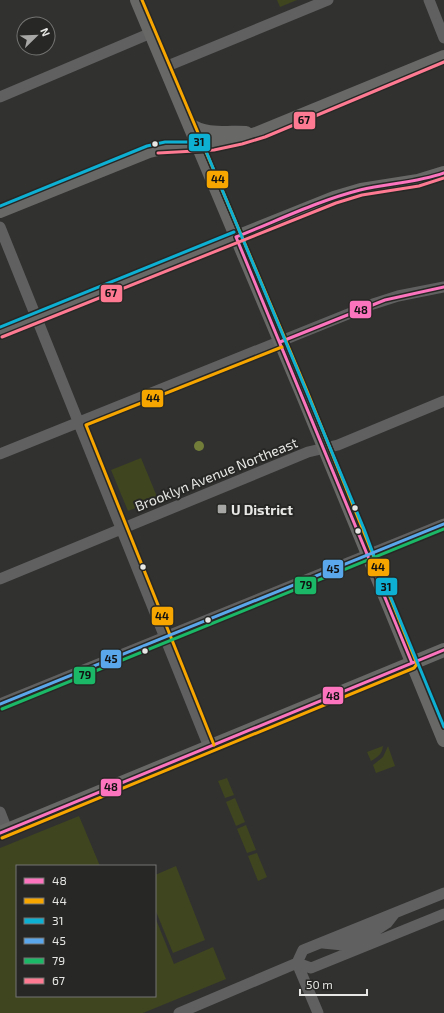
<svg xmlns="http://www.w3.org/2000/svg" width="444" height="1013" font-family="'Exo 2',sans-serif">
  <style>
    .green { fill: #3f451f }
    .water { fill: #727d3a }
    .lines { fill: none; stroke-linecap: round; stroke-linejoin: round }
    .minor { stroke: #606060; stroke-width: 11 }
    .major { stroke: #686867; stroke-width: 14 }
    .bus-1-casing { stroke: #272825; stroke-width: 6 }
    .bus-2-casing { stroke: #272825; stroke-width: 6 }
    .bus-3-casing { stroke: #272825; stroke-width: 6 }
    .bus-4-casing { stroke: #272825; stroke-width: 6 }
    .bus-5-casing { stroke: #272825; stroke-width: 6 }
    .bus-6-casing { stroke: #272825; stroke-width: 6 }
    .bus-1 { stroke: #fc73be; stroke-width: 3 }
    .bus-2 { stroke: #f7a600; stroke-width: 3 }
    .bus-3 { stroke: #0dafd3; stroke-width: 3 }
    .bus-4 { stroke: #5aa8eb; stroke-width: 3 }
    .bus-5 { stroke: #1ab867; stroke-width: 3 }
    .bus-6 { stroke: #fe7a93; stroke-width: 3 }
    .bus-dot { fill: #e7e8e5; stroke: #272825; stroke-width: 1.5 }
    .poi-dot { fill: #a7a8a6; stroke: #272825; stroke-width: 1.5 }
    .labels { text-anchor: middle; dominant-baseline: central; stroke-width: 4; stroke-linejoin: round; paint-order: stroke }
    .street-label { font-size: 14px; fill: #e7e8e5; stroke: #272825 }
    .poi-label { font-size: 14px; font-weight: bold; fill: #e7e8e5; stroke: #272825; text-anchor: start }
    .line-badge { stroke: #272825; stroke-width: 1.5 }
    .pale-badge-label { font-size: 11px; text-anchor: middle; font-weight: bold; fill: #111 }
  </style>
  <rect width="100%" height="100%" fill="#313130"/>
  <path class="green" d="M277,0H297L280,7Z
    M141,458L158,499L128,511L111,470Z
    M383,746C382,754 378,757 371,761L367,752Z
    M388,746L395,766L376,773L373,765L383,757Z
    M227,778L234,795L225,798L218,781Z
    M235,798L245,822L236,826L226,802Z
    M79,816L100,866H17V996H155V917L174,964L213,947L226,979L143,1013H0V848Z
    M246,825L256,850L247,853L237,829Z
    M257,853L267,877L258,881L248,856Z
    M176,866L205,940L173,953L155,909V875Z"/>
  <path class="water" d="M194 446a5 5 0 1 1 10 0a5 5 0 1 1-10 0Z"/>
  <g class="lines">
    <path class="minor" d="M429,0L444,38
      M165,67L328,0
      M0,97L151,33
      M0,227L209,747
      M0,454L373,304L398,296L444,287
      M0,579L308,452L338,445L444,401
      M0,704L444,524
      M0,812L7,830
      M323,943L343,945L378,929L387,923L394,914
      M297,963L311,968L444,914
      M297,963L318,1013
      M179,1013L297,963L303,950L444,893"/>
    <path class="major" d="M137,0L302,393L444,740
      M190,125C205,136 228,132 246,133
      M0,211L149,151C166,146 181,147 198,147C218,146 238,140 256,134L444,57
      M0,332L334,198L361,190L418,181L444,173
      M0,833L444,650"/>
    <g class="bus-1-casing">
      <path id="bus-1" d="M280,342L385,300L444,287
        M412,663L236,237C277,221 317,201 360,190C388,183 417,183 444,173
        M0,833L444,650"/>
    </g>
    <g class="bus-2-casing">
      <path id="bus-2" d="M214,745L86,425L282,347
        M2,838L414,668L417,664L307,391L142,0"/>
    </g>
    <g class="bus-3-casing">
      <path id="bus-3" d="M0,206L147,146L165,142H199L203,144L364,529L377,564L444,727
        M0,327L234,232"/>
    </g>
    <g class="bus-4-casing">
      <path id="bus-4" d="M0,704L444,524"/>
    </g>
    <g class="bus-5-casing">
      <path id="bus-5" d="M2,709L444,529"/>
    </g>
    <g class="bus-6-casing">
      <path id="bus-6" d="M158,153L214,150L242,144L265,137L444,62
        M2,337L336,203L362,195L419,186L444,178"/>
    </g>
    <use href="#bus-1" class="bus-1"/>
    <use href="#bus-2" class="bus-2"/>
    <use href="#bus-3" class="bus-3"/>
    <use href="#bus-4" class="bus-4"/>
    <use href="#bus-5" class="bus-5"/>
    <use href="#bus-6" class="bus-6"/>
  </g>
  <g class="bus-dot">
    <circle cx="155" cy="144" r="3.5"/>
    <circle cx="355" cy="508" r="3.5"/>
    <circle cx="358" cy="531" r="3.5"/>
    <circle cx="143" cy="567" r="3.5"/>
    <circle cx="208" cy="620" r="3.5"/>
    <circle cx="145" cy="651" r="3.5"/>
  </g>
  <rect class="poi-dot" x="217" y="504" width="10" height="10" rx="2"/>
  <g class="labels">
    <g class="street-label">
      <text transform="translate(216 474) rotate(-22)">Brooklyn Avenue Northeast</text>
    </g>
    <g class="poi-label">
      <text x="231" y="509">U District</text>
    </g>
  </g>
  <g class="line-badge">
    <rect x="293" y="111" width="23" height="19" rx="4" fill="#fe7a93"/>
    <rect x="188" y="133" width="23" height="19" rx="4" fill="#0dafd3"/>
    <rect x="206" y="170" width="23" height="19" rx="4" fill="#f7a600"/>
    <rect x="100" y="284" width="23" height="19" rx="4" fill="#fe7a93"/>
    <rect x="349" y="300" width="23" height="19" rx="4" fill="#fc73be"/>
    <rect x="141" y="389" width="23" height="19" rx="4" fill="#f7a600"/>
    <rect x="367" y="558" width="23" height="19" rx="4" fill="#f7a600"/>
    <rect x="322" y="559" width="22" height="20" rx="4" fill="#5aa8eb"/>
    <rect x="294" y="576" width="23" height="19" rx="4" fill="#1ab867"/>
    <rect x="375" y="577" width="23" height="19" rx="4" fill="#0dafd3"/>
    <rect x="151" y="606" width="23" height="20" rx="4" fill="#f7a600"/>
    <rect x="100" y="649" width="22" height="20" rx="4" fill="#5aa8eb"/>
    <rect x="73" y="666" width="23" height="19" rx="4" fill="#1ab867"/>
    <rect x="322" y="686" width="22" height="19" rx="4" fill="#fc73be"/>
    <rect x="100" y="778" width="22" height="19" rx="4" fill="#fc73be"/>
  </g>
  <g class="pale-badge-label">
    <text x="304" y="124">67</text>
    <text x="199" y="146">31</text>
    <text x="218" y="183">44</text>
    <text x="111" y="297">67</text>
    <text x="361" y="314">48</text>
    <text x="153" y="402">44</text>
    <text x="378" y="571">44</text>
    <text x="333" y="573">45</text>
    <text x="306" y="589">79</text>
    <text x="386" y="591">31</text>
    <text x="162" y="620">44</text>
    <text x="111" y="663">45</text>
    <text x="85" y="679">79</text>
    <text x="333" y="700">48</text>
    <text x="111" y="791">48</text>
  </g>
  <rect x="16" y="865" width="140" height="132" fill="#272825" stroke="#747572"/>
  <rect x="24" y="878" width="20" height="6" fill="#fc73be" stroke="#747572"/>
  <text x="52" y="885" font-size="12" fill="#e7e8e5">48</text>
  <rect x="24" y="898" width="20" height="6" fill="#f7a600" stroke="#747572"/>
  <text x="52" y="905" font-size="12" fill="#e7e8e5">44</text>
  <rect x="24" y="918" width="20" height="6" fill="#0dafd3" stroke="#747572"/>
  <text x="52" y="925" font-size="12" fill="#e7e8e5">31</text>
  <rect x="24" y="938" width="20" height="6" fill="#5aa8eb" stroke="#747572"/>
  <text x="52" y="945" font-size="12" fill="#e7e8e5">45</text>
  <rect x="24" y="958" width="20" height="6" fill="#1ab867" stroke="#747572"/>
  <text x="52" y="965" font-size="12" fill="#e7e8e5">79</text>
  <rect x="24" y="978" width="20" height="6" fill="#fe7a93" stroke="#747572"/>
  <text x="52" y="985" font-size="12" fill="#e7e8e5">67</text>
  <g transform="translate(36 36) rotate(67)"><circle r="19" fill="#272825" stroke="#747572"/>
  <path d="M0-3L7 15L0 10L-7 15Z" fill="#a7a8a6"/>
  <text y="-6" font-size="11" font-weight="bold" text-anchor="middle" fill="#e7e8e5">N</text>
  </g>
  <path d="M300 989v6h67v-6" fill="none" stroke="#e7e8e5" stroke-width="2"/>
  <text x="306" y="989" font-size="12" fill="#e7e8e5" stroke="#272825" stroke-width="3" paint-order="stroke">50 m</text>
</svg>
